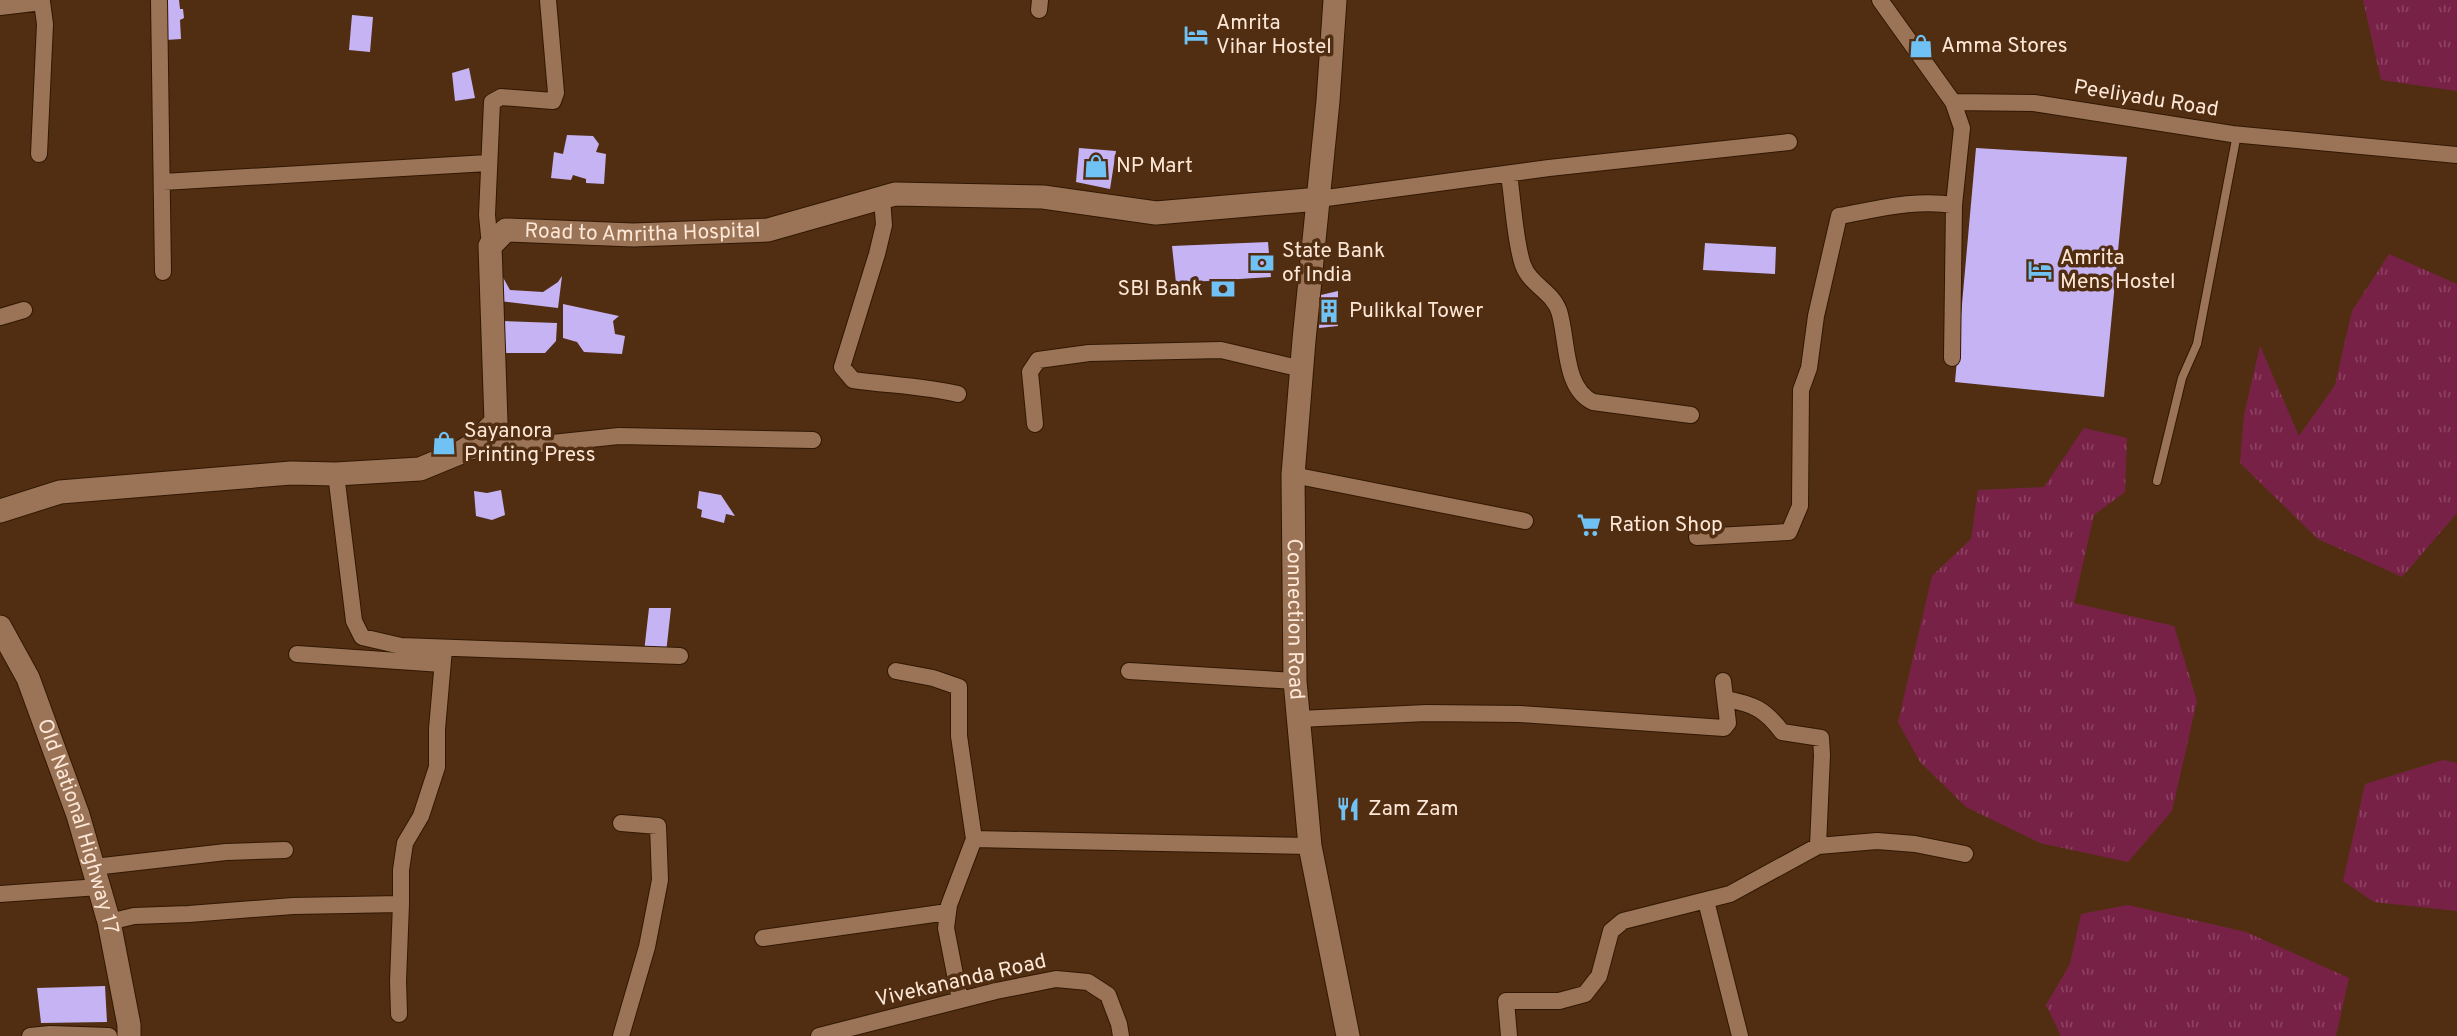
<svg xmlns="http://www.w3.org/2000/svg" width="2457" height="1036" font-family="Overpass,sans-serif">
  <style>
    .grass { fill: url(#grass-tufts) }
    .building { fill: #c6b3f4 }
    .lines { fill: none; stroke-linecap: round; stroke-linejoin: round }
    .lane-casing { stroke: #311803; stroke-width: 10 }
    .street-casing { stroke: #311803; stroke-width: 18 }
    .secondary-casing { stroke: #311803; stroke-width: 25 }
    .lane { stroke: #9b7457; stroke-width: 8 }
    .street { stroke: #9b7457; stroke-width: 16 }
    .secondary { stroke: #9b7457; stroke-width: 23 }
    .labels { text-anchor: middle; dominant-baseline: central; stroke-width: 7; stroke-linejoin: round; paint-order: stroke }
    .poi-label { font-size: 21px; fill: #fde7d7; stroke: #512e12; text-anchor: start }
    .street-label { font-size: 21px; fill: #fde7d7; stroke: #512e12 }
  </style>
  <defs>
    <pattern id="grass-tufts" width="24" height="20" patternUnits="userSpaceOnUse" patternTransform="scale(1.75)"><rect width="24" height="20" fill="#782147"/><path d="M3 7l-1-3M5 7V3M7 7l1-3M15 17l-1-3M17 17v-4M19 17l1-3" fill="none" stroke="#8c4161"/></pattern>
  </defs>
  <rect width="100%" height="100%" fill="#512e12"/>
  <path class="grass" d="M2363,0H2457V91L2381,80Z
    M2389,254L2457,284V513L2402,577L2318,539L2240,463L2244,415L2260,346L2299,436L2335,385L2352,311Z
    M2084,428L2127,438L2125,492L2094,515L2074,603L2174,626L2197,701L2172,811L2128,862L2040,843L1966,807L1920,762L1898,722L1932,576L1971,539L1978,490L2044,487Z
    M2443,760L2457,763V911L2374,902L2343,881L2365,784Z
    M2128,905L2246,932L2349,978L2336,1036H2061L2046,1005L2070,964L2081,914Z"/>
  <path class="building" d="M165,0H179L180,9H183L184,18L180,20L181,39L166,40Z
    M352,15L373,17L370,52L349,50Z
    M469,68L475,98L455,101L452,73Z
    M567,135L593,136L599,144L596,152L606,154L604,184L586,183V179L573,175L571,180L551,178L554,152L563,154Z
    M1079,148L1116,151L1110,189L1076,182Z
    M1976,148L2127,157L2104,397L1955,382Z
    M1268,242L1271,277L1176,283L1172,246Z
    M1705,243L1776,247L1775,274L1703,270Z
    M500,272L510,290L543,292L558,282L562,276L558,308L499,301Z
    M1338,291V326L1319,328L1321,295Z
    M563,304L619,316L613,321L615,334L625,336L622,354L584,352L577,342L563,338Z
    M501,321L557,323L556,341L545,353H501Z
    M501,490L505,515L492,520L476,516L474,491L487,493Z
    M699,491L721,495L735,516L726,514L724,523L701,517L702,510L697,508Z
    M649,608H671L666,653L644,652Z
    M105,986L107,1022L41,1023L37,988Z"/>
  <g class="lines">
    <g class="lane-casing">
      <path id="lane" d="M2157,481L2182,378L2197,344L2237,134"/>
    </g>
    <g class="street-casing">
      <path id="street" d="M159,0L163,272
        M1880,0L1953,102L2034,103L2232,134L2457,155
        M0,7L42,2L45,24L39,154
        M1039,10L1040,0
        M1509,175C1513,200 1515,243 1523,265C1530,285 1552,291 1559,311C1568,339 1563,388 1593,402L1691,415
        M163,182L488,163
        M882,198L884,225L877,254L842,367L853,380C888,385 924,386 958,394
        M1319,199L1549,168L1789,142
        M490,246L487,215L492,102L501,97L553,101L556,93L548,0
        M0,317L24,310
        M1952,358L1954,205
        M1035,424L1030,372L1038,360L1089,353L1221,350L1302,369
        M465,452L619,436L813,440
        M336,474L354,621L362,637L401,646L680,656
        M1293,475L1525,521
        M1697,537L1789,532L1800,506L1801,390L1809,368L1816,316L1839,216C1879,209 1914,199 1954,205L1962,128L1953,102
        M297,654L442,664
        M896,671L933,678L959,687V736L974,839L949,905L946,928L960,1000
        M1129,671L1295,681
        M1726,699C1753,704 1765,709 1782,732L1821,738L1822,755L1818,846
        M1299,719L1427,713L1520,714L1724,728L1728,723L1723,681
        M621,823L658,826L660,880L647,947L621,1036
        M974,839L1310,846
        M94,867L226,852L285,850
        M0,894L99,887
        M1706,901L1740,1036
        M401,904V870L405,843L421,816L437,767V729L444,649
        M109,922L134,916L189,914L293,906L401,904L398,981L399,1014
        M763,938L948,912
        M30,1036L50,1034L109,1036
        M819,1036L996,991L1056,979L1088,982L1108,995L1119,1024L1121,1036
        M1509,1036L1506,1001H1559L1585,994L1599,976L1611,931L1623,921L1730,894L1818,846L1877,841L1915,844L1965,854"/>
    </g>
    <g class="secondary-casing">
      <g id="secondary">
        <path id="s1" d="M1335,0L1328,101L1304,340L1293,475L1295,681L1310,846L1348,1036"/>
        <path id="s2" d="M0,511L60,492L291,473L336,474L420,469L459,453L474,444L496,422L490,246L506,230L633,235L768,230L895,194L1043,197L1156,213L1319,199"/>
        <path id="s3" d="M0,627L28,678L78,815L109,922L129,1025V1036"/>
      </g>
    </g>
    <use href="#lane" class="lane"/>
    <use href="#street" class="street"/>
    <use href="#secondary" class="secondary"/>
  </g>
  <defs>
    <g id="hotel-bare" transform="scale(1.89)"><path d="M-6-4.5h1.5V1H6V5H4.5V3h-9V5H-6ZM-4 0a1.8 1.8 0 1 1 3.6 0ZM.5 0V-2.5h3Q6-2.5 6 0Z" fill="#70c2f4" stroke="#512e12" stroke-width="2.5" paint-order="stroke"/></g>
    <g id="shop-bare" transform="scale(1.89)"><path d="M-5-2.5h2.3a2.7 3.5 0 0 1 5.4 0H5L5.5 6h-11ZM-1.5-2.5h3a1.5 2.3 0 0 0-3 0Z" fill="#70c2f4" stroke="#512e12" stroke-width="2.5" paint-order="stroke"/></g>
    <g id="bank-bare" transform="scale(1.89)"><path d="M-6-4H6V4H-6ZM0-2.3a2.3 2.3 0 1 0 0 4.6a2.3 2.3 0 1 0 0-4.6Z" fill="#70c2f4" stroke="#512e12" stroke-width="2.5" paint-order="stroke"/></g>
    <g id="building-bare" transform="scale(1.89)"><path d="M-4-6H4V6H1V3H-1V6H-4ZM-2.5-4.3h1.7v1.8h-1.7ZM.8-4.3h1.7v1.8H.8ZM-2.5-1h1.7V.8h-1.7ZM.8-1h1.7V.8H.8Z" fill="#70c2f4" stroke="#512e12" stroke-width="2.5" paint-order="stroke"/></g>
    <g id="supermarket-bare" transform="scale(1.89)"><path d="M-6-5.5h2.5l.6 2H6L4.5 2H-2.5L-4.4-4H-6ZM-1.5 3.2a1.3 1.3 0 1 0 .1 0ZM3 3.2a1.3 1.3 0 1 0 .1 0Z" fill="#70c2f4" stroke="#512e12" stroke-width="2.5" paint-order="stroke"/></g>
    <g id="restaurant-bare" transform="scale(1.89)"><path d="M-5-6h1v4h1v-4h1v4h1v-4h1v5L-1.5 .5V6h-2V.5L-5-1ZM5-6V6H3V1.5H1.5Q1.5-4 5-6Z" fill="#70c2f4" stroke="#512e12" stroke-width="2.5" paint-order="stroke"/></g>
  </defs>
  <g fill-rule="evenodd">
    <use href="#hotel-bare" x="1196" y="35"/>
    <use href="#shop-bare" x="1921" y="46"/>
    <use href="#shop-bare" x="1096" y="166"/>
    <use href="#bank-bare" x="1262" y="263"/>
    <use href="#hotel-bare" x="2040" y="270"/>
    <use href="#bank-bare" x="1223" y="289"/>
    <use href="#building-bare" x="1329" y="311"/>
    <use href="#shop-bare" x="444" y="443"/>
    <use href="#supermarket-bare" x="1589" y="525"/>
    <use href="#restaurant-bare" x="1348" y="809"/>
  </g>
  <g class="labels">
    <g class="poi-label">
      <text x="1216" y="23">Amrita<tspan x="1216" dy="24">Vihar Hostel</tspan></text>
      <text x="1941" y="46">Amma Stores</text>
      <text x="1116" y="166">NP Mart</text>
      <text x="1282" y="251">State Bank<tspan x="1282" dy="24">of India</tspan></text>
      <text x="2060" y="258">Amrita<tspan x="2060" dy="24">Mens Hostel</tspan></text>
      <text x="1203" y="289" text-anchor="end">SBI Bank</text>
      <text x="1349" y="311">Pulikkal Tower</text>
      <text x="464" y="431">Sayanora<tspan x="464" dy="24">Printing Press</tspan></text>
      <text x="1609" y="525">Ration Shop</text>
      <text x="1368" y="809">Zam Zam</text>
    </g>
    <g class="street-label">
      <text transform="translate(2146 99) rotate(9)">Peeliyadu Road</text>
      <text stroke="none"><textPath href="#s2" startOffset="850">Road to Amritha Hospital</textPath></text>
      <text stroke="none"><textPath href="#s1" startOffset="621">Connection Road</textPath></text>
      <text stroke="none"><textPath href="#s3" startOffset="215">Old National Highway 17</textPath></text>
      <text transform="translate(961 981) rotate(-13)">Vivekananda Road</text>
    </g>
  </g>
</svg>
